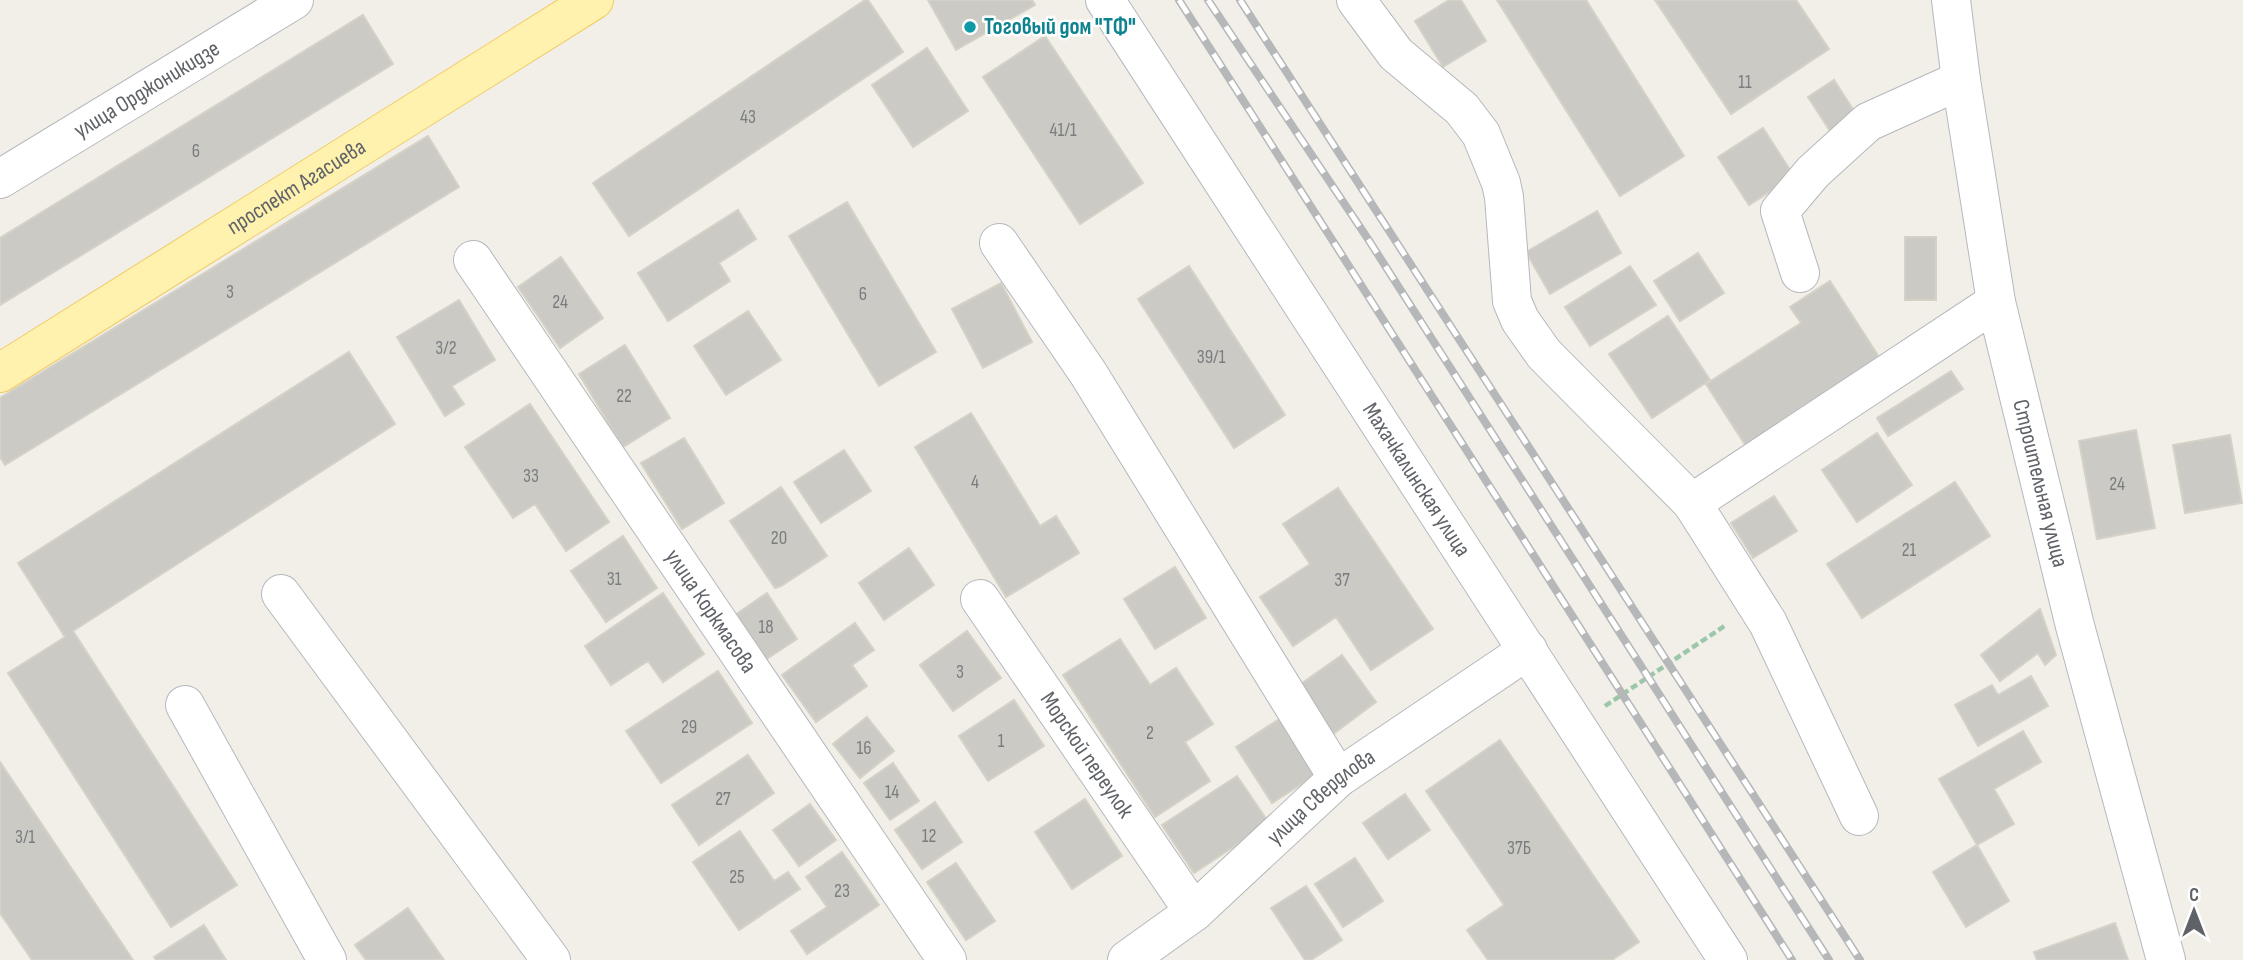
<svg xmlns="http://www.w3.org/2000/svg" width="2243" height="960" font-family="'Sofia Sans Condensed',sans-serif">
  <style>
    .building { fill: #cccac5; stroke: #d6d1c6; stroke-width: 2 }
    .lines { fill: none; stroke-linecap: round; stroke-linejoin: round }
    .minor-casing { stroke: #b5b8bc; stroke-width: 40 }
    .major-casing { stroke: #f2c960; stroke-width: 40 }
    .path { stroke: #9cc7a9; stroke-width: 4.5; stroke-dasharray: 7 3.5; stroke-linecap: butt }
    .minor { stroke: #fff; stroke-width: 38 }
    .major { stroke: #fff2af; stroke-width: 38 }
    .rail-casing { stroke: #b6b7b8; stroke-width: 8 }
    .rail { stroke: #fff; stroke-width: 5; stroke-dasharray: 16; stroke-linecap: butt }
    .culture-dot { fill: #0f9aa8; stroke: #fff; stroke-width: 2.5 }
    .labels { text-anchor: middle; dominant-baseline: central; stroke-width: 5; stroke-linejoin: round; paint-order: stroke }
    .number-label { font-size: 19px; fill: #7a7d7f }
    .culture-label { font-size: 23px; font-weight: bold; fill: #0d838f; stroke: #fff; text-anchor: start }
    .street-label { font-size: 23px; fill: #5f6368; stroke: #fff }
  </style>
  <rect width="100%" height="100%" fill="#f1efe8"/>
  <path class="building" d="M865,0H868L903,52L629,236L593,183Z
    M928,0H1032L1035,5L956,50Z
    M1449,0H1461L1486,41L1443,67L1415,21Z
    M1497,0H1586L1684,156L1620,196Z
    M1655,0H1796L1829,49L1731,114Z
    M363,15L393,64L0,305V238Z
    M1045,36L1143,183L1080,224L983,77Z
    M927,48L968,111L913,147L872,85Z
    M1834,80L1858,117L1832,134L1808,97Z
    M1763,128L1794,176L1749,205L1718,157Z
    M428,136L459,187L5,465L0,457V398Z
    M847,202L936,352L879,386L789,236Z
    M738,210L756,239L719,263L730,281L668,321L638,273Z
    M1597,211L1621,253L1550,294L1526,252Z
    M1905,237H1936V300H1905Z
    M1698,253L1724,293L1680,321L1654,281Z
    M561,257L603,318L560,348L518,287Z
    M1189,266L1285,415L1234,448L1138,299Z
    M1630,266L1656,305L1590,346L1565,307Z
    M1830,281L1881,360L1746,446L1706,384L1801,323L1790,307Z
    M1001,283L1032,342L983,368L952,309Z
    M459,300L495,360L452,386L464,404L445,416L397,337Z
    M748,311L781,360L726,395L694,346Z
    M1668,316L1710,380L1652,418L1609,354Z
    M625,345L670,418L623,447L579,374Z
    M349,352L395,424L73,631L237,885L171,927L8,673L65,637L18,563Z
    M1951,371L1963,389L1888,436L1877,418Z
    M530,404L609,522L566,551L535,504L513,518L465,447Z
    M971,413L1040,526L1056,516L1079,553L1006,597L915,447Z
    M2136,430L2155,528L2097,539L2079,441Z
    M1877,433L1912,485L1857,522L1822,470Z
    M2230,435L2242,503L2185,513L2173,445Z
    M684,438L724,503L682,529L641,463Z
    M844,450L871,491L821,523L794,482Z
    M1955,482L1990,536L1862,618L1827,564Z
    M781,487L827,556L781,586L775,588L730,521Z
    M1338,488L1433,629L1371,670L1336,617L1293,646L1260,597L1310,564L1283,524Z
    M1774,496L1797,531L1753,558L1731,523Z
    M623,536L657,588L606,622L571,571Z
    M909,548L934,585L884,620L859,583Z
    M1175,567L1206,618L1155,649L1124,599Z
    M663,593L704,654L663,682L648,661L611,685L585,646Z
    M767,593L797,639L765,660L735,615Z
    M2040,609L2056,655L2045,665L2038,653L2000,681L1981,655Z
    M855,623L874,650L852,665L867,686L816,722L782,675Z
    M967,631L1001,678L953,711L920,665Z
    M1120,639L1150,685L1176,668L1213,724L1185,742L1210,781L1155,817L1063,675Z
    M1342,655L1376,702L1333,734L1298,686Z
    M718,671L752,723L661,783L626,731Z
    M2031,676L2048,706L1978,746L1955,705L1992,685L1998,695Z
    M1014,700L1044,746L988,781L959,736Z
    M867,717L894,751L860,778L833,744Z
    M1281,718L1317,774L1272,803L1236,747Z
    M2023,731L2041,762L1994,789L2014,824L1977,845L1939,779Z
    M1500,740L1639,942L1612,960H1488L1467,930L1504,905L1426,791Z
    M748,755L774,793L699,845L672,805Z
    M0,762L133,960H32L0,913Z
    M893,763L919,801L890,820L864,783Z
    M1237,776L1269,823L1194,873L1162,825Z
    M1405,794L1430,830L1388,859L1363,823Z
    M1085,799L1122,856L1072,889L1035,832Z
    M935,802L962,842L922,869L895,830Z
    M810,804L836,840L799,866L773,830Z
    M740,831L774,881L788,872L800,889L739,930L693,862Z
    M1977,845L2009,901L1966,927L1933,872Z
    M842,852L879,905L807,954L791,931L827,907L806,877Z
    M1355,858L1383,901L1343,927L1315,884Z
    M956,863L995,921L966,940L927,882Z
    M1306,886L1342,940L1311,960H1305L1271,908Z
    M408,908L444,960H366L355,945Z
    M2115,923L2128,960H2037L2034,952Z
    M204,925L226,960H156L154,957Z"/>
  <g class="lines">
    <g class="minor-casing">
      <g id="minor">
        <path id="s1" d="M1105,0L1728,960"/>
        <path d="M1356,0L1396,54L1462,109L1481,134L1501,183L1504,197L1512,301L1520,320L1544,354L1692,503L1768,623L1859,816"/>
        <path id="s2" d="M1951,0L1961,80L1996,302L2075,626L2166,960"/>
        <path id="s3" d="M0,179L294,0"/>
        <path d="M999,243L1088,373L1338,778"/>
        <path id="s4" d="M473,260L947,960"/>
        <path d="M1800,273L1780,211L1813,172L1868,122L1961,80"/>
        <path d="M1692,503L1996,302"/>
        <path d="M281,594L551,960"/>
        <path id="s5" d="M980,599L1194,912"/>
        <path d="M185,705L327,960"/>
        <path id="s6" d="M1127,960L1194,912L1338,778L1528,650"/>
      </g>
    </g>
    <g class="major-casing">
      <g id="major">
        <path id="s7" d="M0,373L594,0"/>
      </g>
    </g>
    <path class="path" d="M1605,706L1726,625"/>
    <use href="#minor" class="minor"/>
    <use href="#major" class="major"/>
    <g class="rail-casing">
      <path id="rail" d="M1179,0L1792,960
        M1208,0L1368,239L1829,960
        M1240,0L1860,960"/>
    </g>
    <use href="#rail" class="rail"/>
  </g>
  <circle class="culture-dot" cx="970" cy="27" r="7"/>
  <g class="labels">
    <g class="number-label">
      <text x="1745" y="82">11</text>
      <text x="748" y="117">43</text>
      <text x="1063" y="130">41/1</text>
      <text x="196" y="151">6</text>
      <text x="230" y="292">3</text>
      <text x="863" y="294">6</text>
      <text x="560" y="302">24</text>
      <text x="446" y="348">3/2</text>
      <text x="1211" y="357">39/1</text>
      <text x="624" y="396">22</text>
      <text x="531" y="476">33</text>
      <text x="975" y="482">4</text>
      <text x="2117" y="484">24</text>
      <text x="779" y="538">20</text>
      <text x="1909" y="550">21</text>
      <text x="614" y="579">31</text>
      <text x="1342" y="580">37</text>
      <text x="766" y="627">18</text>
      <text x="960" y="672">3</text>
      <text x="689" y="727">29</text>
      <text x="1150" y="733">2</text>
      <text x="1001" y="741">1</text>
      <text x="864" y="748">16</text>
      <text x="892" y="792">14</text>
      <text x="723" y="799">27</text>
      <text x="929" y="836">12</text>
      <text x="25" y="837">3/1</text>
      <text x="1519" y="848">37Б</text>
      <text x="737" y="877">25</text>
      <text x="842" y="891">23</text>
    </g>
    <g class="culture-label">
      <text x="984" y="27">Тоговый дом "ТФ"</text>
    </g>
    <g class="street-label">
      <text stroke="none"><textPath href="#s3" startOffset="172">улица Орджоникидзе</textPath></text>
      <text stroke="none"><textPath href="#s7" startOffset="350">проспект Агасиева</textPath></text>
      <text stroke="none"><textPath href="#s1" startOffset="572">Махачкалинская улица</textPath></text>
      <text stroke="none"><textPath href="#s2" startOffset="492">Строительная улица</textPath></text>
      <text stroke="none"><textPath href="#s4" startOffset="424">улица Коркмасова</textPath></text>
      <text stroke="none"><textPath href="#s5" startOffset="189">Морской переулок</textPath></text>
      <text stroke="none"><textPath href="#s6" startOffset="254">улица Свердлова</textPath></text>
    </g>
  </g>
  <g transform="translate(2194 911)" stroke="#ffffff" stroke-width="5" paint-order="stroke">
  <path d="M0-5L12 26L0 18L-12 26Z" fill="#5f6368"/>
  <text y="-10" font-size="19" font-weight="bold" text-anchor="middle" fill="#5f6368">С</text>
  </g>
</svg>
